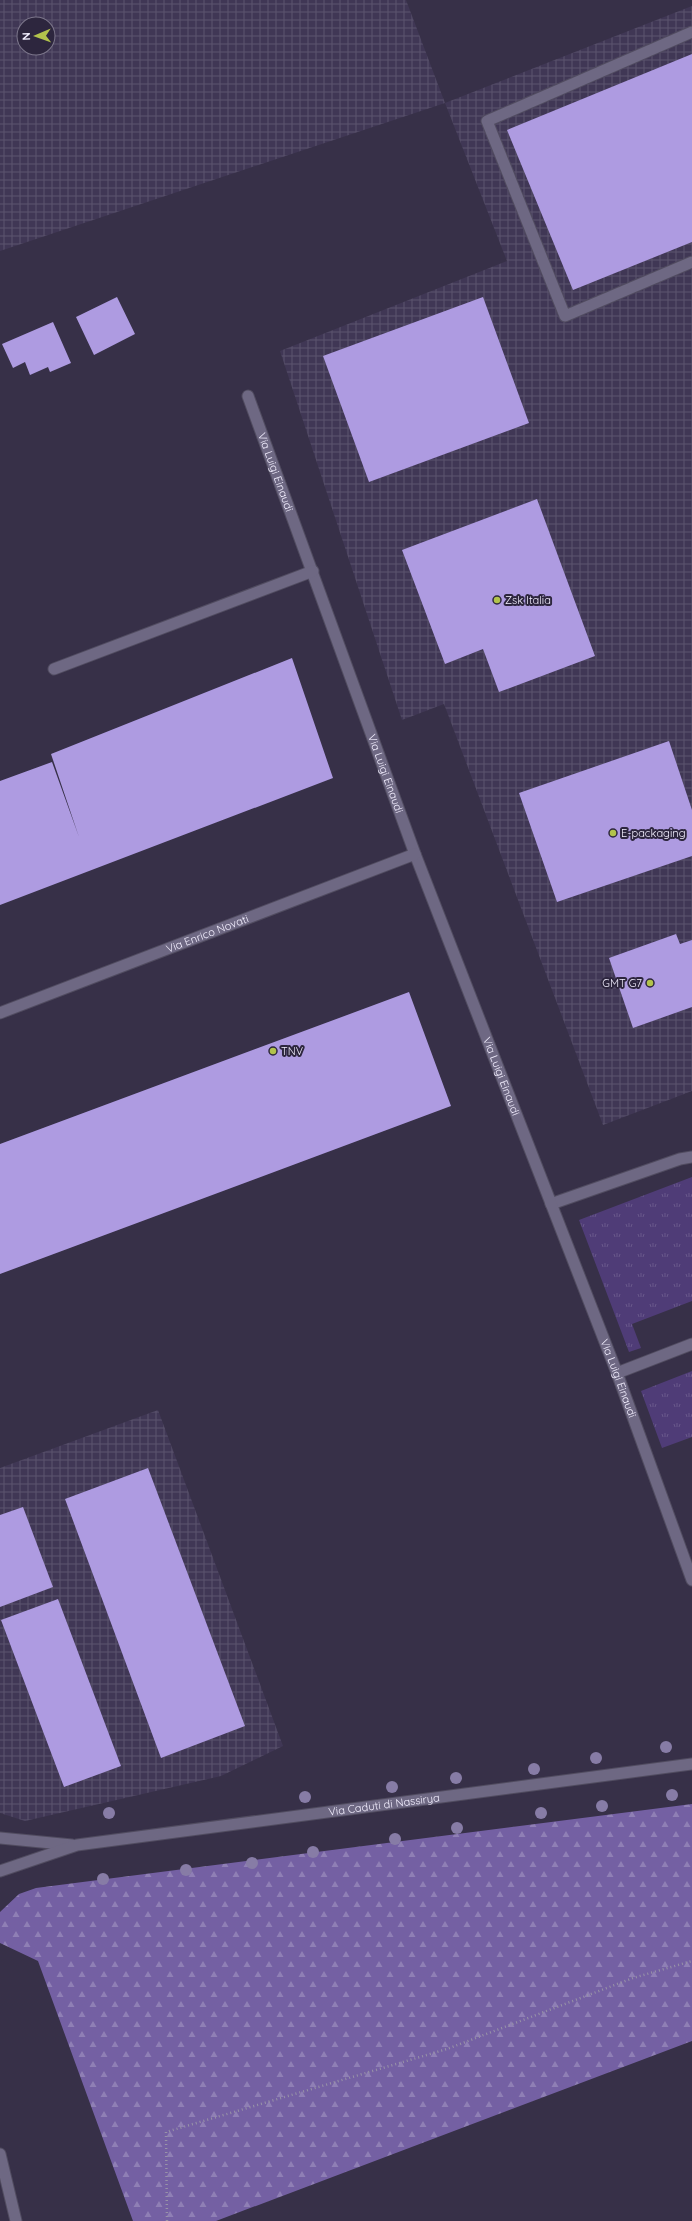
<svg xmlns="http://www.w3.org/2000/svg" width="692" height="2221" font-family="Quicksand,sans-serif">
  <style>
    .industrial { fill: url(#industrial-grid); fill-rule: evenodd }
    .grass { fill: url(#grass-tufts) }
    .forest { fill: url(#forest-firs) }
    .building { fill: #ae9be1 }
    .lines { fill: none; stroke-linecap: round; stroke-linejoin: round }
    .service-casing { stroke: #514c60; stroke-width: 13 }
    .minor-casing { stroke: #514c60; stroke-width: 13 }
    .path { stroke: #9893a7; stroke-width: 2.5; stroke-dasharray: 1 3; stroke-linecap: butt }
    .service { stroke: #6e6883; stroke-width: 11 }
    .minor { stroke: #6e6883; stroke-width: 11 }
    .tree { fill: #877ca6 }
    .poi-dot { fill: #b2c34c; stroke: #2d263e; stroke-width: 1.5 }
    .labels { text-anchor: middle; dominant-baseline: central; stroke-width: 4; stroke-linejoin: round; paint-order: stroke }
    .street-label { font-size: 11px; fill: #f3efff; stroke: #2d263e }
    .poi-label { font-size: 11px; fill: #f3efff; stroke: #2d263e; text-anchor: start }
  </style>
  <defs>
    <pattern id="industrial-grid" width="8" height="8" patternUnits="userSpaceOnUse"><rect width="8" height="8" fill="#403755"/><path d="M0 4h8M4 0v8" fill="none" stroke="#5c546e"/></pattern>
    <pattern id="grass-tufts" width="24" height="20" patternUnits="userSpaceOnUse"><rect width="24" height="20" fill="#4f3c77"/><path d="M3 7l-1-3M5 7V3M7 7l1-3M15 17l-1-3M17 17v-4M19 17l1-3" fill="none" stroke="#69588b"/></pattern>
    <pattern id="forest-firs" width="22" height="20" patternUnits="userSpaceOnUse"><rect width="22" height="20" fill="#7460a3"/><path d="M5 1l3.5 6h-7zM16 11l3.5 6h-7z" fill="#8f7fb5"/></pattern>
  </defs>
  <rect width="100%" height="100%" fill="#373048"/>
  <path class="industrial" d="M0,0H406L445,103L692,6V1091L603,1125L444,704L402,720L280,351L507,261L445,103L0,251ZM24,24H48V48H24Z
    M158,1410L283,1746L221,1776L25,1821L0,1813V1468Z"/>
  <path class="grass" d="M692,1177V1301L632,1324L641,1348L629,1352L579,1220Z
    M692,1371V1437L662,1448L641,1391Z"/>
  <path class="forest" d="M692,1804V2041L216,2221H133L38,1961L0,1943V1912L19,1894L36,1888Z"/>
  <path class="building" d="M692,54V242L573,290L507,130Z
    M117,297L135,334L94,355L76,317Z
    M483,297L529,423L369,482L323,356Z
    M53,322L71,363L50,372L48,367L30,375L25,362L13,368L2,344Z
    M537,499L595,656L499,692L483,649L445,664L402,550Z
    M292,658L333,778L0,905V781L52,762L79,837L51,754Z
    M669,741L692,810V856L557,902L519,793Z
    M676,934L680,944L692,940V1007L633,1028L609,958Z
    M409,992L451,1106L0,1274V1144Z
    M148,1468L245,1726L161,1758L65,1499Z
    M23,1507L53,1587L0,1607V1515Z
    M58,1599L121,1766L64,1787L1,1620Z"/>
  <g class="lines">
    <g class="service-casing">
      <path id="service" d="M692,32L487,121L565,316L692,262
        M551,1204L680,1159L692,1157
        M617,1373L692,1344"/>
    </g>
    <g class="minor-casing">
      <g id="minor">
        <path id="s1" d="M248,396L415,854L617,1373L692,1580"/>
        <path d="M54,669L313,571"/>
        <path id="s2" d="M0,1013L415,854"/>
        <path d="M0,1838L72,1845"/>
        <path id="s3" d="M0,1871L77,1845L692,1764"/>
        <path d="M0,2154L16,2221"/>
      </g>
    </g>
    <path class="path" d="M167,2221L166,2132L447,2049L633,1978L692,1961"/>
    <use href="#service" class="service"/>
    <use href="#minor" class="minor"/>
  </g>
  <g class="tree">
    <circle cx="666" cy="1747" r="6"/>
    <circle cx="596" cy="1758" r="6"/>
    <circle cx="534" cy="1769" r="6"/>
    <circle cx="456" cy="1778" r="6"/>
    <circle cx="392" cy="1787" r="6"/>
    <circle cx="672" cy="1795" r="6"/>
    <circle cx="305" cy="1797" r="6"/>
    <circle cx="602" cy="1806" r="6"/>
    <circle cx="109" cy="1813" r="6"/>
    <circle cx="541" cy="1813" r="6"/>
    <circle cx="457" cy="1828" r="6"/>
    <circle cx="395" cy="1839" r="6"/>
    <circle cx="313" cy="1852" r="6"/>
    <circle cx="252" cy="1863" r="6"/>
    <circle cx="186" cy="1870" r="6"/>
    <circle cx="103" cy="1879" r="6"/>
  </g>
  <g class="poi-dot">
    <circle cx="497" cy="600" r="4"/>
    <circle cx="613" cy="833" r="4"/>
    <circle cx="650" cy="983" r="4"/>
    <circle cx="273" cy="1051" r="4"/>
  </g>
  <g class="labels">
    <g class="street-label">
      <text stroke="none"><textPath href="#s1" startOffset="81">Via Luigi Einaudi</textPath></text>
      <text stroke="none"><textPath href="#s1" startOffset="402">Via Luigi Einaudi</textPath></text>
      <text stroke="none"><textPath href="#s2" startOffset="222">Via Enrico Novati</textPath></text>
      <text stroke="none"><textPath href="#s1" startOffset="726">Via Luigi Einaudi</textPath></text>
      <text stroke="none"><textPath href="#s1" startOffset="1050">Via Luigi Einaudi</textPath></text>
      <text stroke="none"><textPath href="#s3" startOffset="391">Via Caduti di Nassirya</textPath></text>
    </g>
    <g class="poi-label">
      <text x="505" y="600">Zsk Italia</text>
      <text x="621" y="833">E-packaging</text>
      <text x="642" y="983" text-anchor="end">GMT G7</text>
      <text x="281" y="1051">TNV</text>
    </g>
  </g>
  <g transform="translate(36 36) rotate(268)"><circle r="19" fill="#2d263e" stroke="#7c768b"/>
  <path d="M0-3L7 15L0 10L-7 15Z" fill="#b2c34c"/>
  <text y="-6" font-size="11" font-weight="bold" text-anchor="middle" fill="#f3efff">N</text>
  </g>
</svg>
